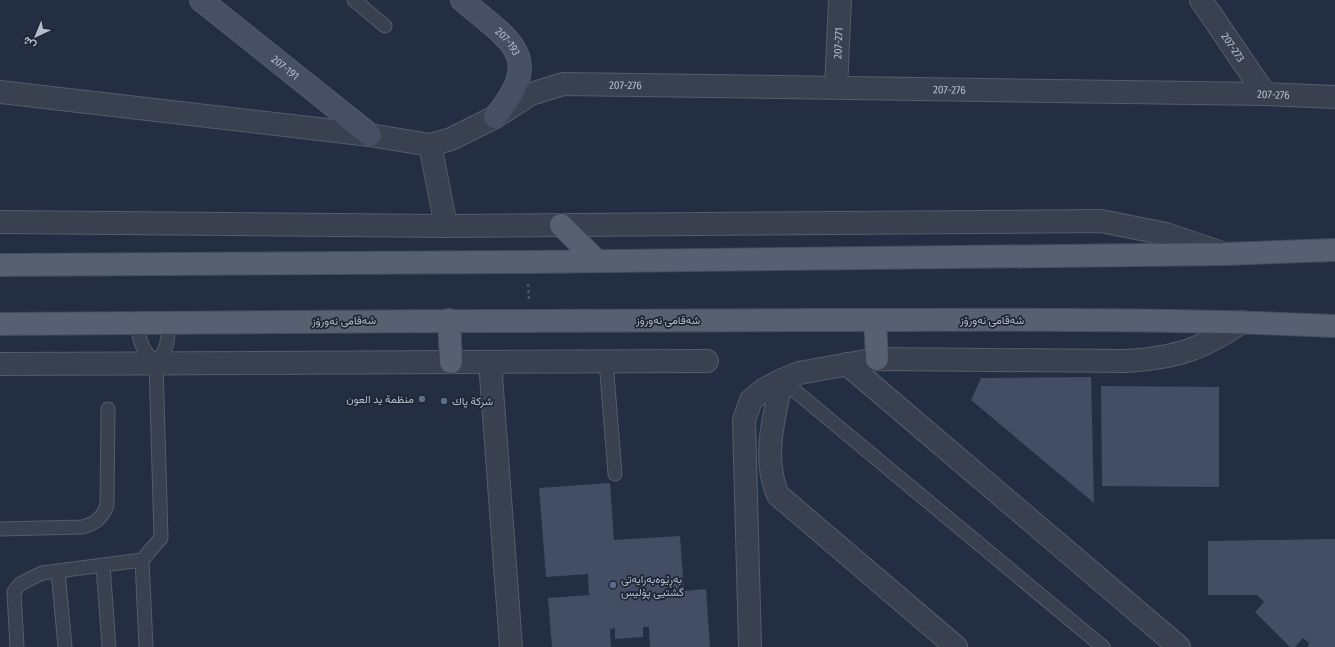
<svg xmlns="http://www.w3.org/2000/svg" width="1335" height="647" font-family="'Fira Sans Condensed',Vazirmatn,sans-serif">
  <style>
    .building { fill: #434e64 }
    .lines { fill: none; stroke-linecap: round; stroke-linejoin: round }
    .lane-casing { stroke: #545c6c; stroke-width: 15 }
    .street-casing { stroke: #545c6c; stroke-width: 24 }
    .secondary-casing { stroke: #545c6c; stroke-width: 24 }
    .primary-casing { stroke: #424a5a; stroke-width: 24 }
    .path { stroke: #455a5f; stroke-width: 2.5; stroke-dasharray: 3 3; stroke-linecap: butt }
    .lane { stroke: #394151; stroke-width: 13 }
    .street { stroke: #394151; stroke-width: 22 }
    .secondary { stroke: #474f64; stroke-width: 22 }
    .primary { stroke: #576071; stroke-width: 22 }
    .service-dot { fill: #5c6f8a; stroke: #1e2636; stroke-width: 1.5 }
    .labels { text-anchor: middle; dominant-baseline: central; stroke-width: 3.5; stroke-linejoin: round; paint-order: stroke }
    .street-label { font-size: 11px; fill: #b5bccc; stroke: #1e2636 }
    .poi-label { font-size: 11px; fill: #b5bccc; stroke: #1e2636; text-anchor: start }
  </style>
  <rect width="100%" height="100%" fill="#242e42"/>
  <path class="building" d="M1091,377L1094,503L971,400L981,378Z
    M1101,386L1219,387V487L1102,486Z
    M610,483L614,540L680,536L684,591L706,589L710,647H650L649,627H643V637L615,639V628L610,629L611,647H552L548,598L589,595L588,574L546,577L539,488Z
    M1335,539V647H1308L1309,643L1303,638L1295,647H1290L1255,612L1264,602L1257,595H1208V541Z"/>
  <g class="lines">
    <g class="lane-casing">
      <path id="lane" d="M354,0L385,26
        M138,323C138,340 143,352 156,363
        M606,361L615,474
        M782,380L1103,647
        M0,529L82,527C96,524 103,517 107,505L108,409
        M142,560L146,647
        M103,565L109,647
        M58,571L65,647
        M17,647L14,592L20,584L42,573L142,560L161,538L156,363C167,351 169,339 168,323"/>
    </g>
    <g class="street-casing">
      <g id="street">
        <path id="s1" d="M1201,0L1265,94"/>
        <path id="s2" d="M836,87L840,0"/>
        <path id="s3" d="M0,92L370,135L430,145L451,139L495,117L531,94L563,84L1265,94L1335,97"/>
        <path d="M430,145L446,226"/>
        <path d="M0,222L446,226L1101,221L1166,234L1225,254"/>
        <path d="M490,362L511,647"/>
        <path d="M0,364L707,361"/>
        <path d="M847,364L1179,647"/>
        <path d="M782,380C774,416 762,459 778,495L956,647"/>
        <path d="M750,647L744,420L751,400L765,389L782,380L799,373L877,359L1125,361C1176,358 1200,350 1242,322"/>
      </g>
    </g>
    <g class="secondary-casing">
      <g id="secondary">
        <path id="s4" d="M201,0L370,135"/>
        <path id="s5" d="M462,0C510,41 546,56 495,117"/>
      </g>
    </g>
    <g class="primary-casing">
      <path id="primary" d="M561,225L597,261
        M0,265L526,262L1225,254L1335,250
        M449,320L451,362
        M875,320L877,359
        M0,324C271,322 541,320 812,320C986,320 1161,318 1335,326"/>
    </g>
    <path class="path" d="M528,284L529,299"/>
    <use href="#lane" class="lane"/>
    <use href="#street" class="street"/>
    <use href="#secondary" class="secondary"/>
    <use href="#primary" class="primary"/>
  </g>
  <g class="service-dot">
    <circle cx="422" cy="399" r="4"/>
    <circle cx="444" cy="401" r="4"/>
    <circle cx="613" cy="585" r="4"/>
  </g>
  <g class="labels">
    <g class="street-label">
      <text stroke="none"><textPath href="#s5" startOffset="62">207-193</textPath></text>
      <text stroke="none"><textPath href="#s2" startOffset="44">207-271</textPath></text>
      <text stroke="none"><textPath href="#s1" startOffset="57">207-273</textPath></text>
      <text stroke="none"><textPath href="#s4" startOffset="108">207-191</textPath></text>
      <text stroke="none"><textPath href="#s3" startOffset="643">207-276</textPath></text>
      <text stroke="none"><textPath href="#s3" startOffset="967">207-276</textPath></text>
      <text stroke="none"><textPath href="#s3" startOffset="1291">207-276</textPath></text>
      <text x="668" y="320">شەقامی نەورۆز</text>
      <text x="992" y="320">شەقامی نەورۆز</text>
      <text transform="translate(344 321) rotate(-1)">شەقامی نەورۆز</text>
    </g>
    <g class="poi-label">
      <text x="414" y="399" text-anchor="end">منظمة يد العون</text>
      <text x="452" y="401">شركة پاك</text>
      <text x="621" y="579">بەڕێوەبەرایەتی<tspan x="621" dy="13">گشتیی پۆلیس</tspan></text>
    </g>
  </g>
  <g transform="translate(36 36) rotate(224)" stroke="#1e2636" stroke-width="3" paint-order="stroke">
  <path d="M0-3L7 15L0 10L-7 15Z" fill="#b5bccc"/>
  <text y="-6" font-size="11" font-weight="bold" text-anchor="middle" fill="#b5bccc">ش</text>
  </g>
</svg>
